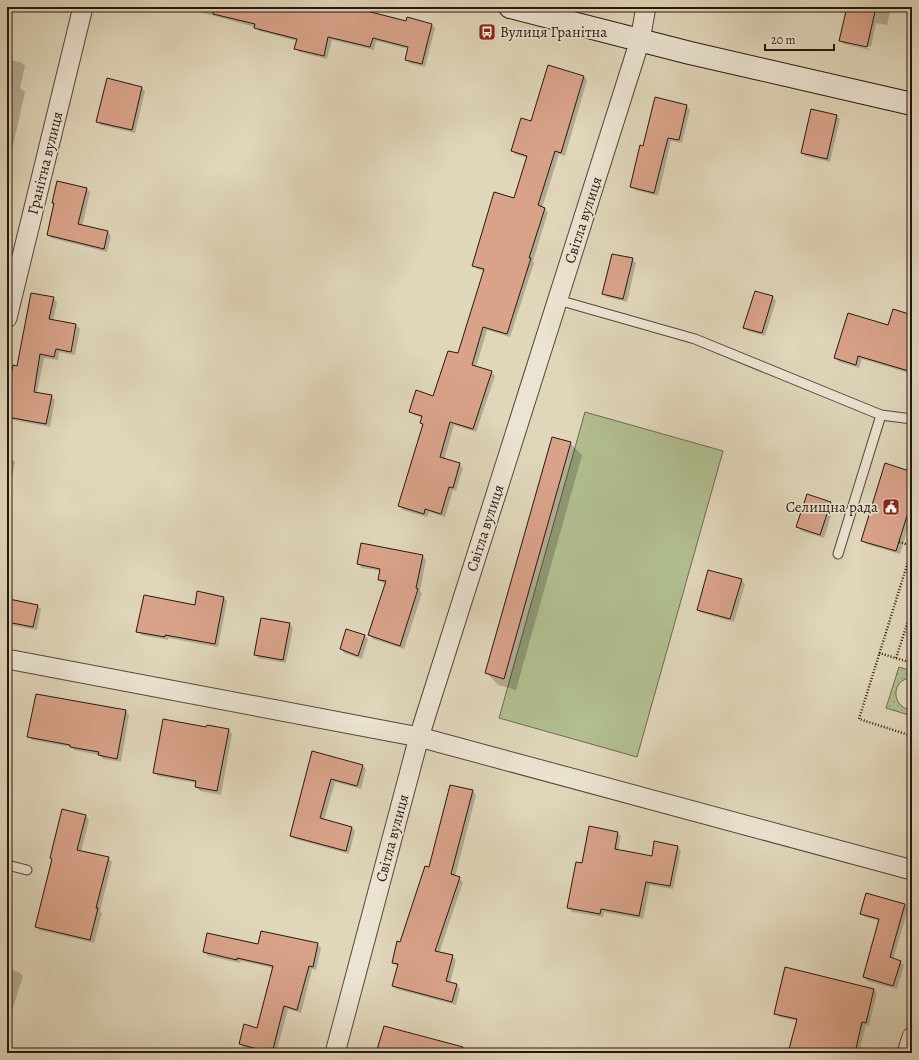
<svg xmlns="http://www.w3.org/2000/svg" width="919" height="1060" font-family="Alegreya,serif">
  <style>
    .grass { fill: url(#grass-dots); stroke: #6c6a50 }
    .pitch { fill: #b1be90; stroke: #6c6a50 }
    .shadow { fill: #0003 }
    .building { fill: #d9a38a; stroke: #28160f }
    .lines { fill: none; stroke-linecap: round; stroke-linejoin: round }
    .lane-casing { stroke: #56463a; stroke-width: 11 }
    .street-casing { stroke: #56463a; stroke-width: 21 }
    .secondary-casing { stroke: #28160f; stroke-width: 24 }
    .path { stroke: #28160f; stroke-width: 2.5; stroke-dasharray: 1 2; stroke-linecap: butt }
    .lane { stroke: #ebe4d2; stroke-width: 9 }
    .street { stroke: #ebe4d2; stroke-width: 19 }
    .secondary { stroke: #ebe4d2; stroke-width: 22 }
    .labels { text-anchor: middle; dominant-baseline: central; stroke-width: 3.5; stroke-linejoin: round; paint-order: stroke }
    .poi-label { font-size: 15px; fill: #28160f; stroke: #ebe4d2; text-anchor: start }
    .street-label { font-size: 15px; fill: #28160f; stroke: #ebe4d2 }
  </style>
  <defs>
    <pattern id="grass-dots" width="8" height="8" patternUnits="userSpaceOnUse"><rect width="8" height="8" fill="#b1be90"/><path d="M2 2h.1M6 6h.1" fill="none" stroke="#98a37b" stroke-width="1.8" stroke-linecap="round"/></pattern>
  </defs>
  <rect width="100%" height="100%" fill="#e0d6ba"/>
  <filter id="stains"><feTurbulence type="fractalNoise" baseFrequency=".005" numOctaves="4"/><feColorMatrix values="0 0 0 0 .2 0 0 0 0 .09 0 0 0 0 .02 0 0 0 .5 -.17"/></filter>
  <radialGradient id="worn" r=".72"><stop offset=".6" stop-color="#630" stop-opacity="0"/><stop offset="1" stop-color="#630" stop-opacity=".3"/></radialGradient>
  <path class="grass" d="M899,667L912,671V678C891,678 890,708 912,710V716L886,708Z"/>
  <path class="pitch" d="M585,412L723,451L637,757L499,718Z"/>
  <path class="shadow" d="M181,7H345L407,22L432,25L435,28L425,67L409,63L406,59L408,49L376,41L374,50L332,40L327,59L299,52L296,48L297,41L259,31L255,27Z
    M848,7H891L887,25L876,23L871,47L843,40V42L870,49V50L844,44L840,40Z
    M7,59L22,63L25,66L20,88L25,92L7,172Z
    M584,77L587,80L565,156L559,154L542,208L548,212L533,261L534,263L510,337L487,330L476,367L491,372L495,376L476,432L454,425L444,460L459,464L463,468L456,491L453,490L445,517L429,512L427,517L403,510L399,506L424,426L421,423L423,418L414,415L411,411L434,397L458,355L484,271L477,269L473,265L514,199L527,158L515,154L512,150L531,123Z
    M142,88L145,91L135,133L101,125L97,121Z
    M687,106L690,110L682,143L671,141L658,196L635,190L631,187Z
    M836,116L840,119L830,162L805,156L802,152Z
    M86,189L90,192L82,226L108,232L111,236L107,252L51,238L48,235L55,204L53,203Z
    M632,259L636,263L627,302L607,297L603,293Z
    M773,297L776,301L765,336L748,331L744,327Z
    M53,298L57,302L53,321L76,325L80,329L75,355L59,352L58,360L44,358L37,393L51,396L55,400L50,427L8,419L7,399L18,367Z
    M912,316V374L862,359L859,368L839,362L835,358L889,326Z
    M912,392V410L908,406Z
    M570,443L582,455L516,690L498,685L487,673Z
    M7,457L11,458L15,462L7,501Z
    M912,473V515L900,554L866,544L862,540Z
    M830,503L834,506L824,538L801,531L798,527Z
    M422,556L426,560L420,591L422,593L404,649L373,639L369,635L386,584L383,583L379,579L381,571L362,568L358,564Z
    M741,580L745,584L734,622L702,613L698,610Z
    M224,598L227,601L218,647L168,638V640L141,635L138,631L196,606Z
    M37,606L41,609L37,630L10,625L7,622V617Z
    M289,624L293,628L286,663L258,658L255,654Z
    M365,636L368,639L362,659L344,653L341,649Z
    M79,702L126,711L129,715L121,762L103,759L99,755L74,750L72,747L32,740L28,736Z
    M207,729L229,730L232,734L221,795L200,791L196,787L197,783L158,776L154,772Z
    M312,753L362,765L366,769L361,789L335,782L324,820L352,828L355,831L349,854L295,839L291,836Z
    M473,791L476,795L455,877L459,878L463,882L439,953L452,956L456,960L450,983L457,985L460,989L456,1005L396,989L393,986L398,967L393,962L429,868Z
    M86,816L89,820L81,852L108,858L112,862L100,911L102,913L94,943L39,930L36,926Z
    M617,833L621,836L618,851L653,857L677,847L681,850L673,889L650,885L643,919L604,912L603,917L572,912L569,908L583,864Z
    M904,905L908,909L893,960L900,962L904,965L897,989L867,981L864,977L880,921L865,917L861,914Z
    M317,944L321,948L316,970L312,969L301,1013L288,1009L276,1053H266L243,1047L240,1043L257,1029L273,968L241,961L240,963L208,956L204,952L259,945Z
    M7,968L19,972L23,976L12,1011L7,1009Z
    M874,990L877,993L869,1026L866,1025L859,1053H789L798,1021L779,1017L776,1013Z
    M384,1027L465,1049L468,1053H377Z"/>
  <path class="building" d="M214,7H351L406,21L407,17L432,24L422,64L405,60L408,47L373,38L370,47L328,37L324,56L294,49L297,39L254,28L255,24L213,14Z
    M847,7H876L867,47L839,41Z
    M548,65L584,76L561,153L555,151L538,205L545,208L529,258H531L507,334L483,327L472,365L492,371L473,429L450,422L440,457L460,463L453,488L449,487L441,514L425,509L424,514L398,506L423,424L420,423L422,416L409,412L416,390L433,396L448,351L458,353L484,269L472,266L494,192L514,198L527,156L511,151L521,118L531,121Z
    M107,78L142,87L132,130L96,122Z
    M655,97L687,105L679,140L668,138L654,193L630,187L640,145L643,146Z
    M811,109L837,115L827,159L801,153Z
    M57,181L87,188L78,224L108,231L104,249L47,235L54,203H52Z
    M612,254L633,258L623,299L602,294Z
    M755,291L773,296L762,333L743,328Z
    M31,293L54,297L49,319L76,324L71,352L56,349L54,357L40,354L34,392L52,395L46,424L7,417V394L13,365L17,366Z
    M893,309L912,315V372L858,356L856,365L834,358L848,313L888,325Z
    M552,437L571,442L504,679L485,673Z
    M885,463L912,472V500L896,551L861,541Z
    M807,494L831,502L820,535L796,527Z
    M361,543L423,555L416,588L418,589L400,646L368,635L386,581L378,580L380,569L357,564Z
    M708,570L742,579L730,619L697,610Z
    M197,591L224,597L215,644L165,635V637L136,632L144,595L195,605Z
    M9,599L38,605L33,627L7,622V612Z
    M261,618L290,623L283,660L254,655Z
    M346,629L365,635L358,656L340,649Z
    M36,694L126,710L117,759L98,755L99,752L70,747V745L27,737Z
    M163,719L206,727L207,725L229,729L217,791L195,787L196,781L153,773Z
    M312,751L363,765L357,786L331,779L320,818L352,827L346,851L290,836Z
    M450,785L473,790L451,874L460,877L435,951L453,955L446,981L457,984L452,1002L392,986L398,964L392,963L397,941L400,942L425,866L429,867Z
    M62,809L86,815L77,850L109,857L96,908H98L90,940L35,927L52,859L50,858Z
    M589,826L618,832L615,849L652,856L654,841L678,846L670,886L646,882L639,916L601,909L600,914L567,908L576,862L582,863Z
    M866,893L905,904L890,957L901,961L893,986L863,977L879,919L860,914Z
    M261,931L318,943L313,967L309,966L297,1010L284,1006L272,1053L239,1044L244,1024L257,1028L273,966L237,958V960L203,952L207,933L258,944Z
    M785,967L874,989L866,1023L862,1022L855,1053H788L797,1019L774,1014Z
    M384,1026L463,1047L462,1053H376Z"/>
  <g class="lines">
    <g class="lane-casing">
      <path id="lane" d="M558,300L695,339L881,415L912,419
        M838,554L881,415
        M7,865L27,870"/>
    </g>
    <g class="street-casing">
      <path id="street" d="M7,318L83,7
        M7,659L419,737L912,870
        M335,1053L419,737L640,40L646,7
        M907,1053L912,1037"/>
    </g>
    <g class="secondary-casing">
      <path id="secondary" d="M510,7L690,53L912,104"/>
    </g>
    <path class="path" d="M899,542L912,546
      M912,549L859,719L912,736
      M879,653L912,663
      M896,658L912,609"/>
    <use href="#lane" class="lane"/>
    <use href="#street" class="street"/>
    <use href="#secondary" class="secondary"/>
  </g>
  <defs>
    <g id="bus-square" transform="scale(0.9)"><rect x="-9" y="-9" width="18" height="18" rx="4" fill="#8f2418" stroke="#ebe4d2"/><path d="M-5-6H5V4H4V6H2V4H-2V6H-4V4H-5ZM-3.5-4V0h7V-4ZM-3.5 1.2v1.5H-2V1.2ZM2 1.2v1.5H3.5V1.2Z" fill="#fff"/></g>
    <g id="civic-square" transform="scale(0.9)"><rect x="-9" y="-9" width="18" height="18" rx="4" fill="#8f2418" stroke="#ebe4d2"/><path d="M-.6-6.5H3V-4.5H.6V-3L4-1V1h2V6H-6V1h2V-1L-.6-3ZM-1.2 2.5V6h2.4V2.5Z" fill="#fff"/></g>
  </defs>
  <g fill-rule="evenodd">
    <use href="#bus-square" x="487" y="32"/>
    <use href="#civic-square" x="891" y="507"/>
  </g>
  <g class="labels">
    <g class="poi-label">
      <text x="500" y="32">Вулиця Гранітна</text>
      <text x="878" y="507" text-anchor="end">Селищна рада</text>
    </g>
    <g class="street-label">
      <text transform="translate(45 163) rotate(-76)">Гранітна вулиця</text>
      <text transform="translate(583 220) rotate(-72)">Світла вулиця</text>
      <text transform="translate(485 528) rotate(-72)">Світла вулиця</text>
      <text transform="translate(392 838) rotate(-75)">Світла вулиця</text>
    </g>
  </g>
  <rect width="919" height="1060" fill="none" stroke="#e0d6ba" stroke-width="24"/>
  <rect x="8" y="8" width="903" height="1044" fill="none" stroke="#28160f" stroke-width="2"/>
  <rect x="12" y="12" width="895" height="1036" fill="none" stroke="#28160f"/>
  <path d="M765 44v6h69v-6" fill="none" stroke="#28160f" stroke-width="2"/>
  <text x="771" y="44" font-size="12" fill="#28160f" stroke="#ebe4d2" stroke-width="3" paint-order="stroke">20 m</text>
  <rect width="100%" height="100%" filter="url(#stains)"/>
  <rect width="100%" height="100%" fill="url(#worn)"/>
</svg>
